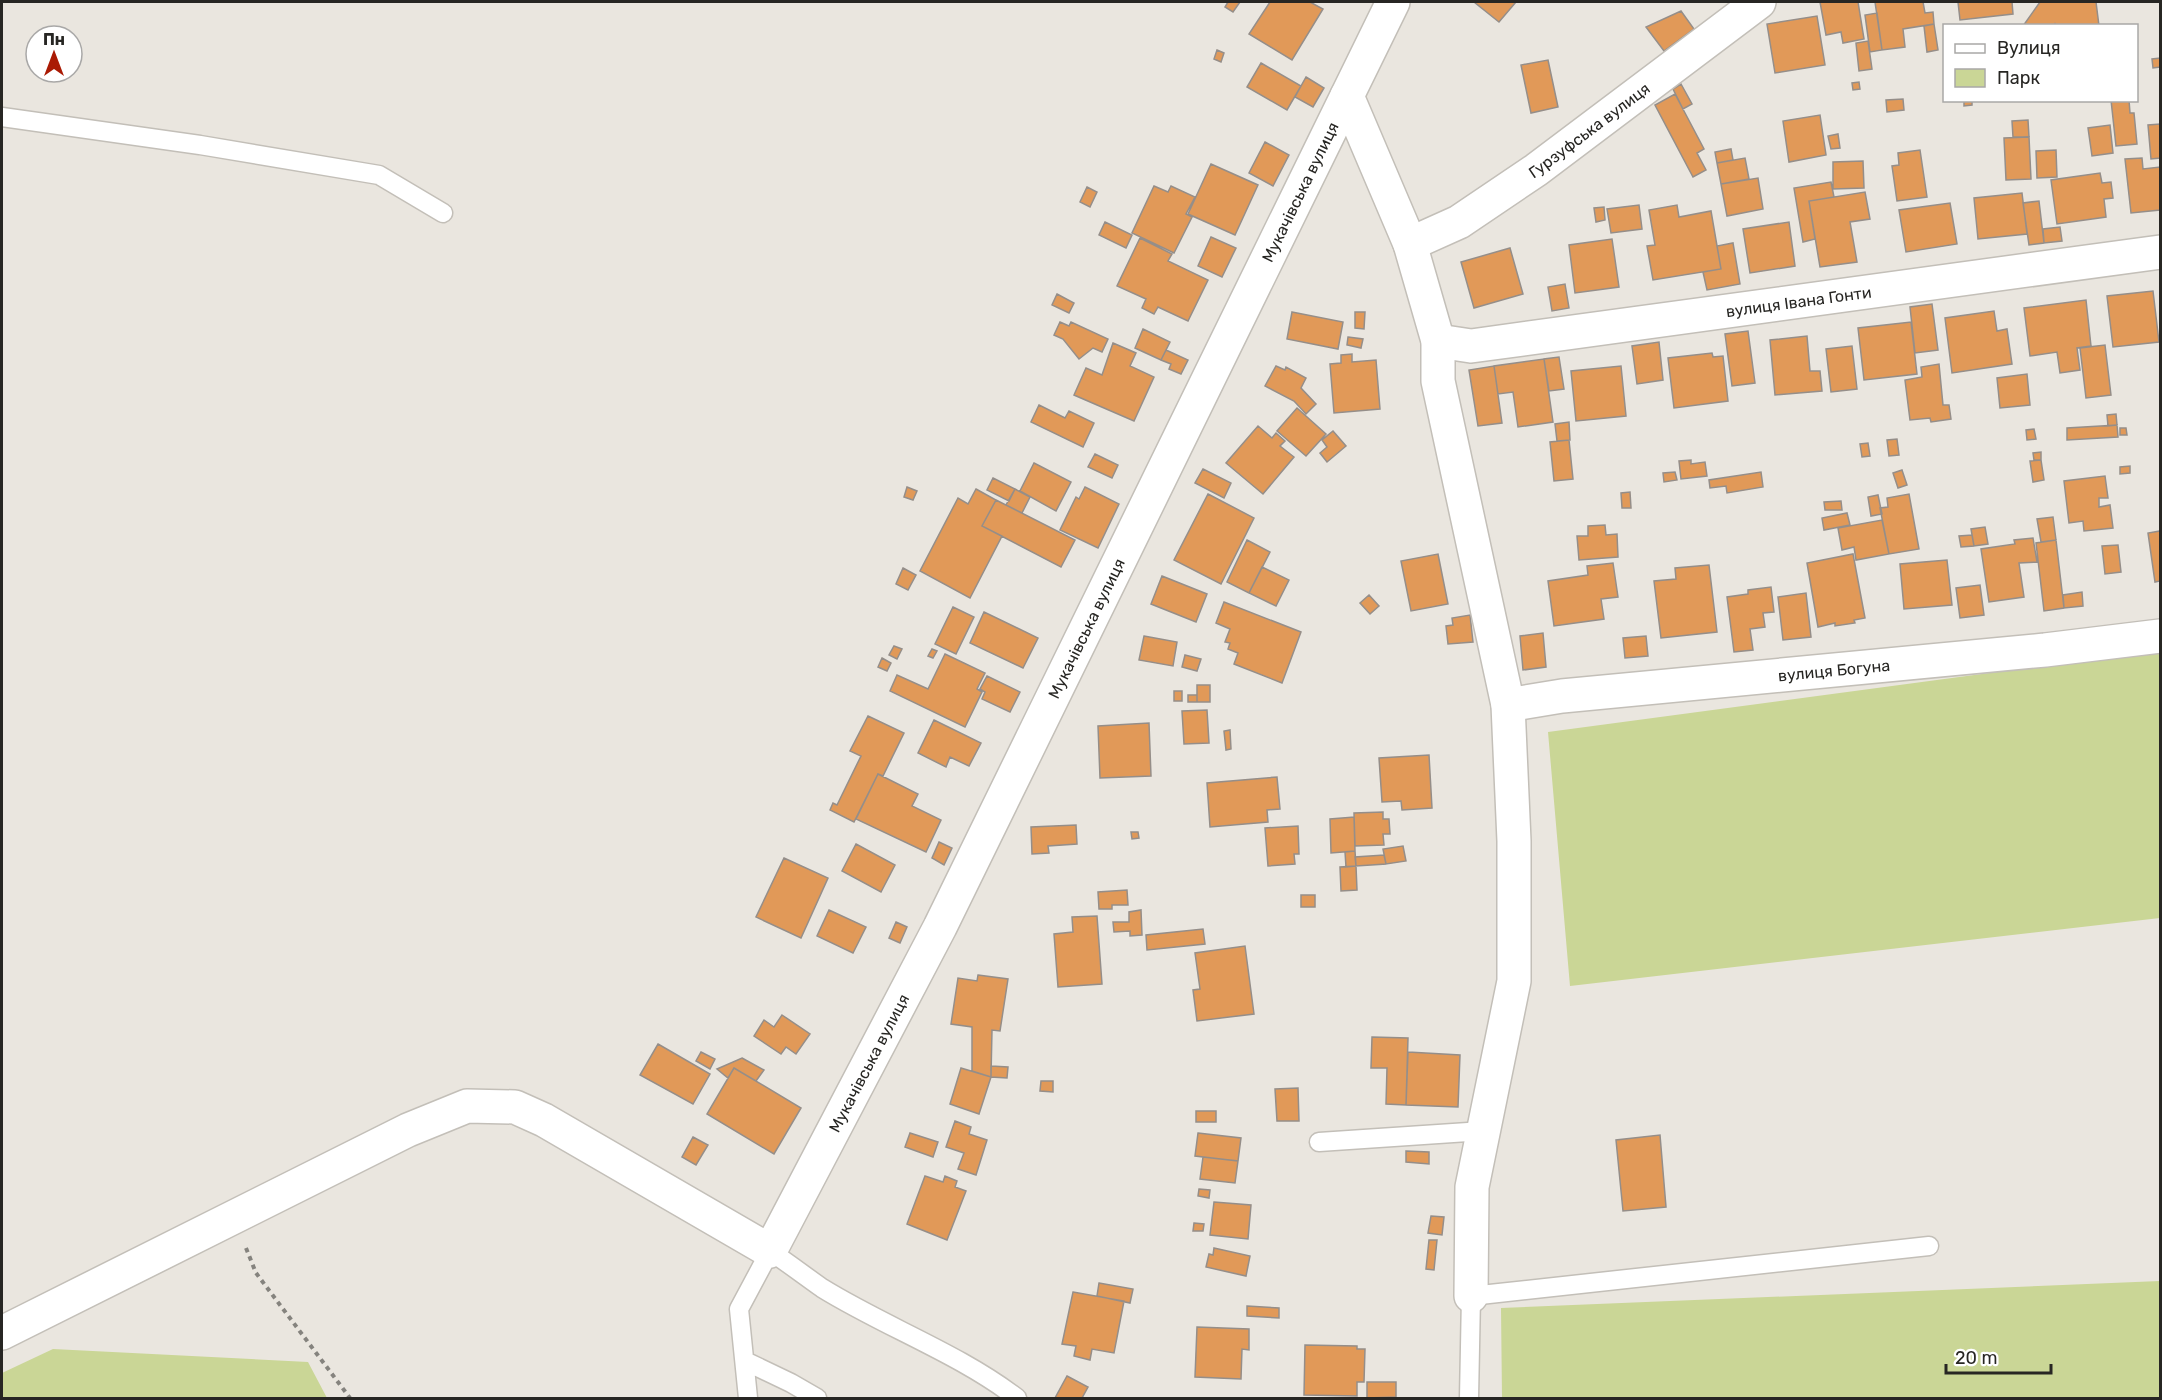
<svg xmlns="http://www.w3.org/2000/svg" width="2162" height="1400" font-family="Rubik,sans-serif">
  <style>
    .green { fill: #cad696 }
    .building { fill: #e19958; stroke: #958e89; stroke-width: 1.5 }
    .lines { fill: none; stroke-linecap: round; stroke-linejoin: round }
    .service-casing { stroke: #c3bfb8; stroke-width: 21 }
    .minor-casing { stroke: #c3bfb8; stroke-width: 36 }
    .path { stroke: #85837e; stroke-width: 4; stroke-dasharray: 4.5 4.5; stroke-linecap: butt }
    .service { stroke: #fff; stroke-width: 18 }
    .minor { stroke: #fff; stroke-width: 33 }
    .labels { text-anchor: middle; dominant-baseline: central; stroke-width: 5; stroke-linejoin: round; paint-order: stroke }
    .street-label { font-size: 16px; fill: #272623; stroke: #fff }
  </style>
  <rect width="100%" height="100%" fill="#eae6df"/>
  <path class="green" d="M2160,650V918L1570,986L1548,732Z
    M2160,1281V1398H1502L1501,1308Z
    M53,1349L308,1362L327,1398H2V1373Z"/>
  <path class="building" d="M1228,2H1240L1233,12L1225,7Z
    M1270,2H1310L1323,9L1292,60L1249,34Z
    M1474,2H1516L1499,22Z
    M1820,2H1858L1864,39L1843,43L1841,32L1826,35Z
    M1875,2H1923L1925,13L1933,12L1934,24L1903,29L1905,47L1882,50Z
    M1958,2H2012L2013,14L1960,20Z
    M2040,2H2096L2099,26H2056L2055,24L2054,26H2023Z
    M1681,11L1694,29L1664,51L1646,27Z
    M1877,13L1882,50L1870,52L1865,15Z
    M1817,16L1825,65L1775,73L1767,24Z
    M1934,24L1938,50L1927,52L1924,26Z
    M1868,41L1872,69L1859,71L1856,43Z
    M1217,50L1224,53L1221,62L1214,59Z
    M2160,58V67L2153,68L2152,59Z
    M1548,60L1558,107L1531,113L1521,65Z
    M1261,63L1301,86L1287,110L1247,87Z
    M1306,77L1324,88L1313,107L1295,97Z
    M1859,82L1860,89L1853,90L1852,83Z
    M1681,84L1692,104L1683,109L1673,89Z
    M1675,94L1704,149L1697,153L1706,170L1693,177L1655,105Z
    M1903,99L1904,110L1887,112L1886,100Z
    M1964,100H1972V105L1964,106Z
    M2111,100H2129L2130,113H2134L2137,144L2116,146Z
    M1820,115L1826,155L1789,162L1783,121Z
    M2028,120L2029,137H2013L2012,121Z
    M2160,124V158L2151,159L2148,125Z
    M2110,125L2113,153L2092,156L2088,128Z
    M1838,134L1840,148L1831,149L1828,136Z
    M2029,137L2031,179L2006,180L2004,138Z
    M1265,142L1289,155L1273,186L1249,173Z
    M1731,149L1733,160L1717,163L1715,152Z
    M1920,150L1927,197L1897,201L1892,166L1899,165L1898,153Z
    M2056,150L2057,177L2037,178L2036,151Z
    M1745,158L1749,179L1721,184L1717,163Z
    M2142,158L2143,169L2160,167V210L2131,213L2125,159Z
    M1863,161L1864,188L1833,189V162Z
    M1211,164L1258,185L1235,235L1188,214Z
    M2100,173L2102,183L2111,182L2113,198L2104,199L2106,217L2057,224L2051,180Z
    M1758,178L1763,209L1727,216L1721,184Z
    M1831,182L1834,197L1809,201L1815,239L1803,242L1794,188Z
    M1154,186L1168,192L1171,186L1195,197L1186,214L1192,217L1174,253L1132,233Z
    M1087,187L1097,192L1090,207L1080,202Z
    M1865,192L1870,219L1850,222L1857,262L1820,267L1809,201Z
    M2022,193L2027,234L1978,239L1974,198Z
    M2039,201L2044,243L2029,245L2023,203Z
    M1950,203L1957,244L1906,252L1899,210Z
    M1639,205L1642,229L1611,233L1607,209Z
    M1677,205L1679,217L1711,211L1721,269L1653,280L1647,246L1655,245L1649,210Z
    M1604,207L1605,220L1596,222L1594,208Z
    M1105,222L1132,235L1126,248L1099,235Z
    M1789,222L1795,266L1750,273L1743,229Z
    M2060,227L2062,241L2044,243L2043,229Z
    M1211,237L1236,248L1222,277L1198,266Z
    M1140,238L1172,254L1168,261L1208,280L1188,321L1158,307L1154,314L1142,308L1146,299L1117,286Z
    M1612,239L1619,287L1575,293L1569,245Z
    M1733,243L1740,284L1707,290L1703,272L1721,269L1717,246Z
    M1510,248L1523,294L1474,308L1461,262Z
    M1565,284L1569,308L1552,311L1548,287Z
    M2153,291L2159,342L2113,347L2107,296Z
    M1057,294L1074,303L1069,313L1052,305Z
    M2086,300L2091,346L2077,348L2080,370L2060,373L2057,352L2030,356L2024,308Z
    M1932,304L1938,350L1915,353L1910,307Z
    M1994,311L1997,331L2007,329L2012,364L1952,373L1945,318Z
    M1292,312L1343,322L1338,349L1287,339Z
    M1355,312H1365L1364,329L1355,328Z
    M1060,322L1069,326L1071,322L1108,339L1102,352L1093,348L1079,359L1063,339L1054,335Z
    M1911,322L1917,374L1864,380L1858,328Z
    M1143,329L1170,342L1161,360L1135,348Z
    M1748,331L1755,383L1732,386L1725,334Z
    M1807,336L1810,371H1820L1822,391L1775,395L1770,340Z
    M1348,337L1363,339L1361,348L1347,345Z
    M1659,342L1663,380L1637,384L1632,346Z
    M1113,343L1136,353L1130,366L1154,377L1134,421L1074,395L1086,368L1102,375Z
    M2105,345L2111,395L2086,398L2080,348Z
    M1852,346L1857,389L1831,392L1826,349Z
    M1166,350L1188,360L1181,374L1169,369L1171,364L1161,360Z
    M1712,353L1713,357L1723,356L1728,401L1674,408L1668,358Z
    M1352,354V362L1376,360L1380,409L1334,413L1330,364L1341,363V355Z
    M1559,357L1564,389L1549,391L1544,359Z
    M1544,359L1553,422L1518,427L1513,392L1498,394L1494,366Z
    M1939,364L1943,405H1949L1951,419L1931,422L1930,418L1910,420L1905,380L1922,377L1921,367Z
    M1276,366L1285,370L1286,367L1306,378L1301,388L1316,404L1306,414L1294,401L1265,386Z
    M1494,366L1502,423L1478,426L1469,370Z
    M1621,366L1626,416L1576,421L1571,371Z
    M2027,374L2030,405L2000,408L1997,378Z
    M1039,405L1065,418L1069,411L1094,423L1083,447L1031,422Z
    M1297,408L1326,434L1306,456L1277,431Z
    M2116,414L2117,425L2108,426L2107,415Z
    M1569,422L1570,440L1557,441L1555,424Z
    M2117,425L2118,437L2067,440V428Z
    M1258,426L1272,438L1276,433L1285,441L1280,446L1294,457L1263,494L1226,463Z
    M2120,428H2126L2127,435H2120Z
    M2034,429L2036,439L2027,440L2026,430Z
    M1333,431L1346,446L1327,462L1320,453L1327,447L1322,440Z
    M1897,439L1899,455L1889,456L1887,440Z
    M1569,440L1573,479L1554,481L1550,442Z
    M1868,443L1870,456L1862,457L1860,444Z
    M2041,452V460H2034L2033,453Z
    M1095,454L1118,465L1112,478L1088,467Z
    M1691,460V464L1705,462L1707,476L1681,479L1679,461Z
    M2041,460L2044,480L2033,482L2030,461Z
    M1034,463L1071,482L1056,511L1020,491Z
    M2130,466V473L2120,474V467Z
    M1203,469L1231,483L1224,498L1195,483Z
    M1902,470L1907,485L1898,488L1893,473Z
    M1675,472L1677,480L1664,482L1663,473Z
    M1761,472L1763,487L1727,493L1726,486L1710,488L1709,480Z
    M2105,476L2108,498H2099V507L2110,505L2113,528L2084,531L2083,521L2069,523L2064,481Z
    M993,478L1015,489L1009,501L987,490Z
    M907,487L917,491L913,500L904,497Z
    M1085,487L1119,504L1098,548L1060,530L1076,497L1079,499Z
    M976,489L996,500L982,526L1002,536L970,598L920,571L958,498L968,504Z
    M1015,489L1030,497L1022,513L1006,505Z
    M1630,492L1631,508H1622L1621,493Z
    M1208,494L1254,518L1221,584L1174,560Z
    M1909,494L1919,549L1889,554L1880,508L1888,507L1887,498Z
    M1878,495L1882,514L1871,516L1868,497Z
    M996,500L1075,540L1061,567L982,526Z
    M1841,501L1842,510H1825L1824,502Z
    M1847,513L1850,525L1824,530L1822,518Z
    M2053,517L2056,540L2041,542L2037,519Z
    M1882,520L1889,554L1856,560L1854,547L1842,550L1838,528Z
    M1605,525L1606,535L1617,534L1618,557L1579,560L1577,536H1588V526Z
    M1985,527L1988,544L1974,546L1971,529Z
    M2160,531V581L2155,582L2148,533Z
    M1972,535L1974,546L1961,547L1959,536Z
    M2033,538L2037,562L2019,563L2024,597L1989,602L1981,549L2015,544L2014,540Z
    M1247,540L1270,552L1249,593L1227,582Z
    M2056,540L2064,608L2044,611L2036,543Z
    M2118,545L2121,572L2105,574L2102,546Z
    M1438,554L1448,604L1411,611L1401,561Z
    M1853,554L1865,618L1854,620L1855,623L1835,626V623L1818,627L1807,563Z
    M1947,560L1952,605L1904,609L1900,564Z
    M1613,563L1618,597L1601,599L1604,619L1554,626L1548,581L1588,575L1587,566Z
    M1709,565L1717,632L1661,638L1654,581L1676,579L1675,568Z
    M1262,567L1289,580L1276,606L1249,593Z
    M903,568L916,575L908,590L896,584Z
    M1162,576L1207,594L1196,622L1151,604Z
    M1980,585L1984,615L1960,618L1956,588Z
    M1771,587L1774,612L1763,613L1765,627L1750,629L1753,650L1734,652L1727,597L1748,594V590Z
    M2082,592L2083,606L2064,608L2063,595Z
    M1806,593L1811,637L1783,640L1778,597Z
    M1369,595L1379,606L1370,614L1360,603Z
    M1224,602L1301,632L1282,683L1234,664L1238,653L1228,649L1230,643L1225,642L1230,629L1216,623Z
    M953,607L974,617L956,654L935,644Z
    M984,612L1038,638L1023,668L970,643Z
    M1470,615L1473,642L1448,644L1446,626L1453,625L1452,618Z
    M1543,633L1546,667L1523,670L1520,636Z
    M1144,636L1177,642L1173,666L1139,660Z
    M1646,636L1648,656L1625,658L1623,638Z
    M894,646L902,649L897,659L889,655Z
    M932,649L937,651L933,658L928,656Z
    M945,654L985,673L977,689L982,692L965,727L890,691L897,675L928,689Z
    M1185,655L1201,659L1197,671L1182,667Z
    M882,658L891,663L887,671L878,667Z
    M987,676L1020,692L1010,712L982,699L985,692L980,689Z
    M1197,685H1210V702H1197Z
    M1174,691H1182V701H1174Z
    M1188,695H1197V702H1188Z
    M1207,710L1209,743L1184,744L1182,711Z
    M868,716L904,733L883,776L878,774L854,822L830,810L833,803L837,805L861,756L850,751Z
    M934,720L981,743L969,766L950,757L946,767L918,753Z
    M1149,723L1151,776L1100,778L1098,726Z
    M1230,730L1231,749L1226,750L1224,731Z
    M1429,755L1432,808L1402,810L1401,801L1382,802L1379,758Z
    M878,774L918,794L912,806L941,820L926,852L856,819Z
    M1277,777L1280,809L1267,810L1268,822L1210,827L1207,783Z
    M1383,812V819H1389L1390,834H1383L1384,845L1355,846L1354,813Z
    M1354,817L1355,851L1331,853L1330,819Z
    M1076,825L1077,844L1048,846L1049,853L1032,854L1031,827Z
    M1298,826L1299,854H1294L1295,864L1268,866L1265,828Z
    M1131,832H1138L1139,838L1132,839Z
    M939,842L952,848L944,865L932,858Z
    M856,844L895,865L881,892L842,871Z
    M1403,846L1406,861L1386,864L1383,849Z
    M1355,851L1356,866L1346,867L1345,852Z
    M1384,855L1386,864L1356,866L1355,857Z
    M784,858L828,878L801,938L756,917Z
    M1356,866L1357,890L1341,891L1340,867Z
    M1127,890L1128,905H1112V909H1099L1098,892Z
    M1301,895H1315V907H1301Z
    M829,910L866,927L853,953L817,936Z
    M1141,910L1142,935L1130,936V931L1114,932L1113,922H1129V912Z
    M1097,916L1102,984L1058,987L1054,934L1073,932L1072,917Z
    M896,922L907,927L900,943L889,938Z
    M1203,929L1205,944L1147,950L1146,935Z
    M1245,946L1254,1014L1197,1021L1193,990L1200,989L1195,953Z
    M978,975L1008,979L1000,1031L992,1030L991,1077L972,1071V1027L951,1024L958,978L977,981Z
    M782,1015L810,1034L796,1054L786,1047L781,1054L754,1036L764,1020L774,1027Z
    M1372,1037L1408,1038L1406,1105L1386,1104L1387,1068H1371Z
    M658,1044L710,1074L693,1104L640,1075Z
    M701,1052L715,1059L710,1069L696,1061Z
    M1408,1052L1460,1055L1458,1107L1406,1105Z
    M742,1058L764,1070L756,1081L734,1068L728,1078L717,1069Z
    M991,1066L1008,1067L1007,1078L991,1077Z
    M734,1068L801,1108L774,1154L707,1114Z
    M961,1068L991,1077L979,1114L950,1104Z
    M1041,1081H1053V1092L1040,1091Z
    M1298,1088L1299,1121H1277L1275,1089Z
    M1196,1111H1216V1122H1196Z
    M955,1121L971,1127L969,1134L987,1140L976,1175L958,1169L964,1153L946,1147Z
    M910,1133L938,1142L933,1157L905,1147Z
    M1198,1133L1241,1138L1238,1161L1195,1156Z
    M1660,1135L1666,1207L1623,1211L1616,1140Z
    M693,1137L708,1145L696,1165L682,1157Z
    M1406,1151L1429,1152V1164L1406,1162Z
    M1203,1157L1238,1161L1235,1183L1200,1179Z
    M925,1176L943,1182L945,1176L957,1181L955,1187L966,1191L947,1240L907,1224Z
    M1199,1189L1210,1190L1209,1198L1198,1196Z
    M1214,1202L1251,1205L1248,1239L1210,1235Z
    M1431,1216L1444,1217L1442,1235L1428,1233Z
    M1194,1223L1204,1224L1203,1231H1193Z
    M1429,1240H1437L1434,1270L1426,1269Z
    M1214,1248L1250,1256L1246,1276L1206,1267L1209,1254L1213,1255Z
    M1099,1283L1133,1289L1130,1303L1097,1296Z
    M1073,1292L1124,1301L1114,1353L1092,1349L1090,1360L1074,1356L1076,1346L1062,1344Z
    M1247,1306L1279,1308V1318L1247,1316Z
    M1197,1327L1249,1329V1350L1242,1349L1241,1379L1195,1377Z
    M1305,1345L1357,1346V1349H1365L1364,1382H1357V1396L1304,1395Z
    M1067,1376L1088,1387L1082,1398H1055Z
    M1367,1382H1396V1397L1367,1398Z"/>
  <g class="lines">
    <g class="service-casing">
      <path id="service" d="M2,117L200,145L379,175L443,213
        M1319,1142L1483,1131
        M745,1361L791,1383L817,1398
        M748,1398L739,1309L770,1251C788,1263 805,1276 822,1288C885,1327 958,1353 1017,1398
        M1469,1398L1471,1296L1929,1246"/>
    </g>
    <g class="minor-casing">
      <g id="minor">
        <path d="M1347,96L1410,244L1438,341V381L1508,705L1514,841V981L1472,1187L1471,1296"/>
        <path id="s1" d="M1410,244L1459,222L1536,170L1759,2"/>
        <path id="s2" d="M1438,341L1471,346L2160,252"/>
        <path id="s3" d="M1508,705L1562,696L2045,650L2160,636"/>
        <path id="s4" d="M2,1333L408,1130L467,1106L515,1107L544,1120L770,1251L940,927L1393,2"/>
      </g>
    </g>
    <path class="path" d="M246,1248L256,1273L350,1398"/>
    <use href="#service" class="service"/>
    <use href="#minor" class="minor"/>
  </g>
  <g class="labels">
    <g class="street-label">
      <text stroke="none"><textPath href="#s1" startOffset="213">Гурзуфська вулиця</textPath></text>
      <text stroke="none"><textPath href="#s4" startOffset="2043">Мукачівська вулиця</textPath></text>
      <text stroke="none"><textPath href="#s2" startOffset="364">вулиця Івана Гонти</textPath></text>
      <text stroke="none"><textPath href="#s4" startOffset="1557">Мукачівська вулиця</textPath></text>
      <text stroke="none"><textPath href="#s3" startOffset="328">вулиця Богуна</textPath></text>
      <text stroke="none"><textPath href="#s4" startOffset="1071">Мукачівська вулиця</textPath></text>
    </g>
  </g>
  <rect width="2162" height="1400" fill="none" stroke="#272623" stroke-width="6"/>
  <rect x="1943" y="24" width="195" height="78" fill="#ffffff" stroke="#a9a8a7" stroke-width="1.5"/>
  <rect x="1955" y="44" width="30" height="9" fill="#ffffff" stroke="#a9a8a7" stroke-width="1.5"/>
  <text x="1997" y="54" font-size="18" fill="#272623">Вулиця</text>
  <rect x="1955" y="69" width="30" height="18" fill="#cad696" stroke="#a9a8a7" stroke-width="1.5"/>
  <text x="1997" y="84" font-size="18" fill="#272623">Парк</text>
  <g transform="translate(54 54)"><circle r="28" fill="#ffffff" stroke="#a9a8a7" stroke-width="1.5"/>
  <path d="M0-4.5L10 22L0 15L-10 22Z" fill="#aa1a04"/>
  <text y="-9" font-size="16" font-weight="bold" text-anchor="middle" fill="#272623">Пн</text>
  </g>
  <path d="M1946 1364v9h105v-9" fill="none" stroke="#272623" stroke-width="3"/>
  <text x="1955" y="1364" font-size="18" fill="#272623" stroke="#ffffff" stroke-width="4.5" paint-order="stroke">20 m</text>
</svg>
